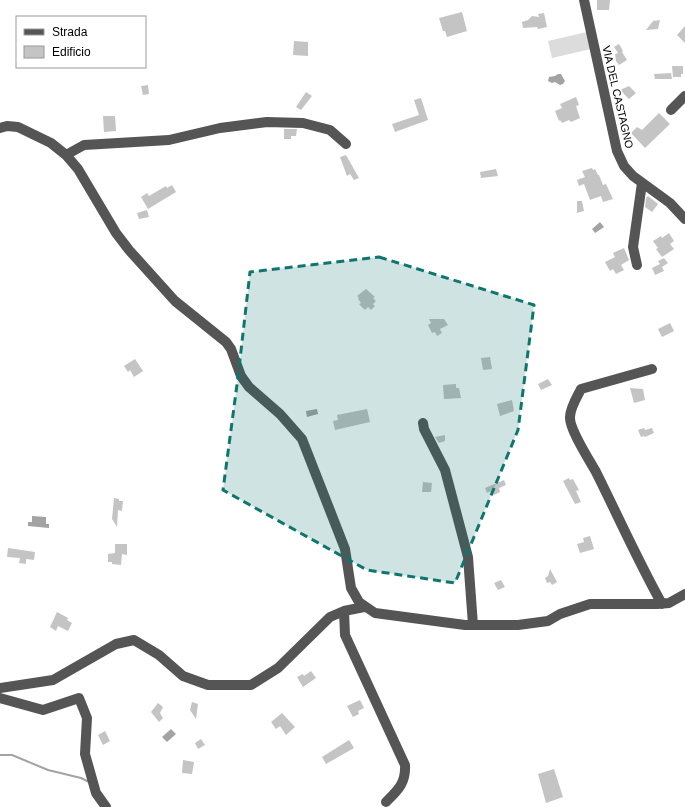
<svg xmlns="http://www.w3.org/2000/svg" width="685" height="807" font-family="Arial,sans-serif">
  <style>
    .green { fill: #dcdcdc }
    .water { fill: #a3a3a3 }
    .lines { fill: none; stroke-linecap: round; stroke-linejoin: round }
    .stream { stroke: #a3a3a3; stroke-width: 2 }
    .building { fill: #c4c4c4 }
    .minor { stroke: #555; stroke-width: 10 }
    .marked { fill: #0f766e; fill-opacity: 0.2; stroke: #0f766e; stroke-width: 3; stroke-dasharray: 8 5; stroke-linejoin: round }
    .labels { text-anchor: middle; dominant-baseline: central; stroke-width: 3.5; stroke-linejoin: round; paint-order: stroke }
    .street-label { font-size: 11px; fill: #000; stroke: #fff }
  </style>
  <rect width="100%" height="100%" fill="#fff"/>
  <path class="green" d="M587,32L591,49L552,58L548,41Z"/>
  <path class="water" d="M558,74H561L565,81L563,84L560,85L555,82L552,83L548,81L549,77L555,76Z
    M600,222L604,227L595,233L592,229Z
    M317,409L318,414L307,417L306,411Z
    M32,516L46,517V524H49V528L28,526V522H32Z
    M171,729L176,734L167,742L162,737Z"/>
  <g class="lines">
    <path class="stream" d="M0,755H12L48,770L81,778L89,782"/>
  </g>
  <path class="building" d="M597,0H610L609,10H597Z
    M462,12L467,31L447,37L445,31H443L439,18Z
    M544,13L547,27L538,29L537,27L523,28L522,22L528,20L532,16L539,17L538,14Z
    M660,20L658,29L646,30L653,21Z
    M685,26V43L677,35Z
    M294,41L308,42V56L293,55Z
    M619,44L623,51L622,52L627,60L619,65L616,61L615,54L618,53L614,47Z
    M672,66H683V74H681V77H673Z
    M671,73L672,79H655L654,74Z
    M148,85L149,94L143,95L141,86Z
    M629,86L636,93L629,99L620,90Z
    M306,92L312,96L301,110L296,107Z
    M576,97L579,105L576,106L580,118L571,122L569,120L562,123L560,120L559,121L555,111L562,108L560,104Z
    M421,98L428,120L395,132L392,124L419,115L414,100Z
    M659,113L670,124L645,148L631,133L637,127L642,130Z
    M103,116H115L116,131L104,132Z
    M284,129H297L296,136H291V139H284Z
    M346,155L359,178L354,180L350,174L347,176L340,157Z
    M592,168L593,170L595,169L598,175H599L603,185L606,184L613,199L603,202L601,196L590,200L584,184L579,186L577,180L585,177L582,171Z
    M496,169L498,176L481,178L480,172Z
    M172,185L176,192L148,209L141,197L147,193L149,196L166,186L167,188Z
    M648,196L658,204L652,212L645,207L646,198Z
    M577,201H582L584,211L577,213Z
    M147,210L149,217L139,219L137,213Z
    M669,233L674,241L670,244L674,249L662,257L656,249L658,248L653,241L661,236L662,238Z
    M624,248L629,260L621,265L624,270L616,274L613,269L610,271L605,262L615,257L613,253Z
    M664,258L668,263L662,267L664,271L655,275L652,268L660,264L658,261Z
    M366,289L375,297L373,298L376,301L373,304L375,306L371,310L368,307L365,310L359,304L361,303L358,299L359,298L357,296Z
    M429,319H444L448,325L440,329L442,333L437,336L435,332L432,333L428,325L431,323Z
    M670,323L674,331L662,337L658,329Z
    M490,357L492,369L483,370L481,358Z
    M135,359L143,371L134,377L130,370L128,372L124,366Z
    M548,379L552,385L541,390L538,384Z
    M456,384V388H459L461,398L444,399L443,385Z
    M630,388L643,389L645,400L634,403Z
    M512,400L514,411L500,416L497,404Z
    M367,409L370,422L335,430L333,421L338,420L337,415Z
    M644,428L645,430L652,428L654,433L645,437L644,436L641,437L638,430Z
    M445,435V441L439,443L435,437Z
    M569,478L570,480L573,479L579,490L576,491L581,502L575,504L563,481Z
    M504,480L506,485L499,488L500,492L494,495L492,491L487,493L485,488Z
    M423,482L432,483L431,492H422Z
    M114,498L119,499V501H123L122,511L118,510L117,527L112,519Z
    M590,536L594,549L580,553L577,544L584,542L583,538Z
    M115,544H127V555L122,554L121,565L112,564V562H108V554L115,553Z
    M8,548L35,552L34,560L26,559V564L19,563L20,558L7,557Z
    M550,569L557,582L552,585L550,582L547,583L545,578L548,576Z
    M501,580L505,587L498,590L494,583Z
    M57,612L68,618L67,620L72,623L68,631L58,626L56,631L50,627Z
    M311,671L316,678L303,687L297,677L303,674L304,676Z
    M360,700L364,708L358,711L359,714L353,717L347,706Z
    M192,702L198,704L196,719L190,710Z
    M158,703L163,707L160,713L163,718L159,722L151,712Z
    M282,713L295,727L286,735L280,726L276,729L271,722Z
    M105,731L110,741L103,745L98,735Z
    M201,739L205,745L198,749L195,743Z
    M349,740L354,748L326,764L322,757Z
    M183,760L194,762L192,774L182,773Z
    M554,769L563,797L546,803L538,774Z"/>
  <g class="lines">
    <path class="minor" d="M584,0L617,151L624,166L633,176L670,203L685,219
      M671,110L685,96
      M0,128L7,126L18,127L51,143L66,155L78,169L116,233L129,250L175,301L226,342L231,349L241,376L249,387L280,414L302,439L345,549L351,588L359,602L375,613L465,625H518L548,621L560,614L590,604H657L669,603L685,594
      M66,155L84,145L169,140L220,128L267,122L303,123L330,130L346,144
      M637,265L633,247L642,183
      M652,369L581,389C577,397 570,408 570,417C569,429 590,461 596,472C618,516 638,561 662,604
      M423,423L424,429L445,470L468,557L473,625
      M344,611L345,635L405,765C406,783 398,790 386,802
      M0,688L53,680L116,644L134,640L159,655L183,676L208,685H251L278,668L330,617L344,611L364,607
      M0,698L43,710L79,698L87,718L85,754L96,793L106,807"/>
  </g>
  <path class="marked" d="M379,257L534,305L518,430L455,583L367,570L223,490L238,377L250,272Z"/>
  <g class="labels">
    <g class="street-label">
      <text transform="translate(618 97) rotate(77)">VIA DEL CASTAGNO</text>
    </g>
  </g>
  <rect x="16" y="16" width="130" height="52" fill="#ffffff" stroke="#999999"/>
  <rect x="24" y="29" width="20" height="6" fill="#555555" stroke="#999999"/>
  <text x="52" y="36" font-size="12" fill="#000000">Strada</text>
  <rect x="24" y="46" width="20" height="12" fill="#c4c4c4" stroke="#999999"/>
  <text x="52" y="56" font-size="12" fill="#000000">Edificio</text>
</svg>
